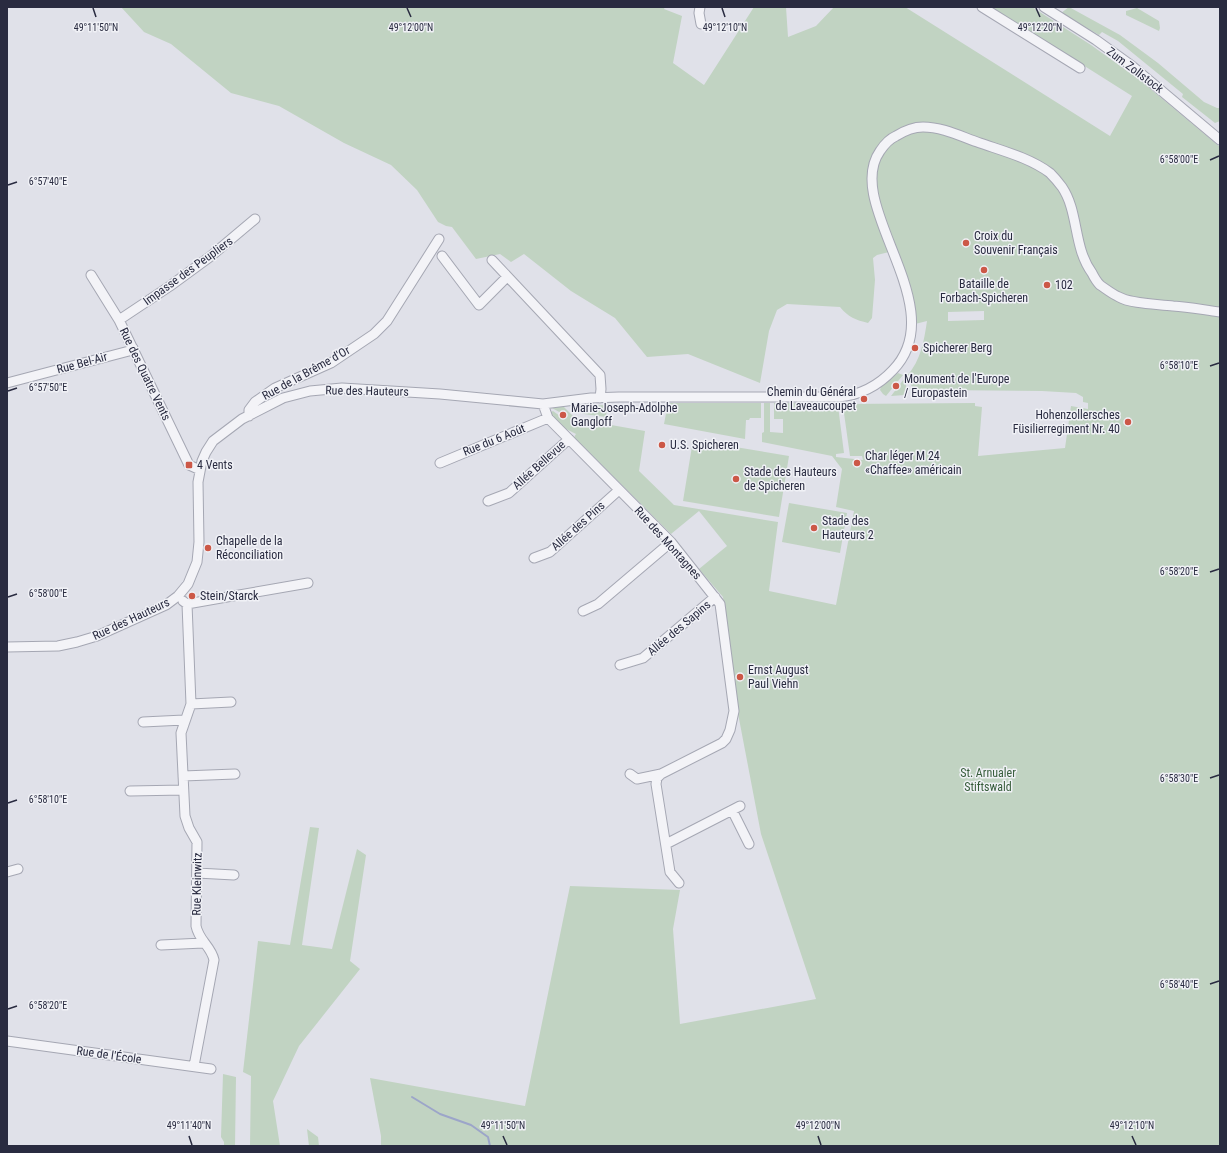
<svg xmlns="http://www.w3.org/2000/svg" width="1227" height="1153" font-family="'Roboto Condensed',sans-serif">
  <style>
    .green { fill: #c1d3c2; fill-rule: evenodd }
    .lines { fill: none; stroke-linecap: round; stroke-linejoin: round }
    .stream { stroke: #9ca5c9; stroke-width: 2 }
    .minor-casing { stroke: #a5a7b3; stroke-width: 11 }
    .minor { stroke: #f3f3f7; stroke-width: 9 }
    .ticks { fill: none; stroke: #292b40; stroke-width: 1.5 }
    .poi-dot { fill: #cc5847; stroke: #f0f1f6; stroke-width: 1.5 }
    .labels { text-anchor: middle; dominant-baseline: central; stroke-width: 3; stroke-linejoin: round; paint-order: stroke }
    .street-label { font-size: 12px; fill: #292b40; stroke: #f0f1f6 }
    .poi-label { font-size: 12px; fill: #292b40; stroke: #f0f1f6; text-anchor: start }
    .park-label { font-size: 12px; fill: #365c3a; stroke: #f0f1f6 }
    .ticks-label { font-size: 10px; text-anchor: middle; fill: #292b40; stroke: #f0f1f6; stroke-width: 3; stroke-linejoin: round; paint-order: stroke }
  </style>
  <rect width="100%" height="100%" fill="#e0e1e9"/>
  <path class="green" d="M121,7H665L664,9L682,16L673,63L704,85L754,7H786L788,37L816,26L834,7H905L1110,136L1132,96L991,7H1032L1091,45L1141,81L1220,147V1146H381V1136L370,1078L525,1106L570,886L680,890L673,929L680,1024L816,999L761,834L736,703L723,597L699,569L727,546L699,511L671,534L574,437L576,434L564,428L549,413L553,411L564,419L567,414L562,411L561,413L552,408L563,406L573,416L583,420L645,431L639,471L674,505L778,522L769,591L836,605L854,511L836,507L842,469L832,456L762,442V433L764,432V403H770V432L783,433V419H774V403H835L838,406L844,453L836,454V457L863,460L862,456H850L843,406L844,404L975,403V406L982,407L978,456L1065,448L1071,406L1088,409V403L1083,402V397L1076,393L1042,391L938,390L937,394C919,394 914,395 907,376C921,360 924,341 927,321L911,325L893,251L877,255L873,258L875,280L872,318L868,323C856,320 848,317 840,307L787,304L777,310L769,331L760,383L688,354L647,357L615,318L571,291L524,254L511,262L500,254L476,259L452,227L446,226L438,222L417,190L391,165L344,143L279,106L231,93L171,44L144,32ZM984,311V320L948,321V312Z
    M1069,7L1120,35L1158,63L1204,102L1217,108H1220V121L1215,123L1182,97L1183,94L1118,41L1102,32L1099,35L1061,13Z
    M1137,8L1159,21L1160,28L1159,31L1126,15V11Z
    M898,373L903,375L886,396L883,394L880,390L881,387Z
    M904,379L907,389V394L905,395L891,396Z
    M668,403H761V418H750L749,420H746L745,439L664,424Z
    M607,405L606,417L584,414L579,412L576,406Z
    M693,440L789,456L779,517L683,501Z
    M789,503L847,513L840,553L782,542Z
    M310,827L319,828L302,945L332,949L357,849L366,855L350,961L360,969L299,1046L273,1101L280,1146H250L251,1076L243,1072L258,941L290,945Z
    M223,1074L236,1077L235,1146H224V1142L221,1137Z
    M307,1129L318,1137L319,1146H309Z"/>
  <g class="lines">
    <path class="stream" d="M412,1097L440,1114L471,1125L488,1137L490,1146"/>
    <g class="minor-casing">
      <path id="minor" d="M700,7L699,13L701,24
        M982,7L1080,68
        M1044,7L1096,40L1132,66L1220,140
        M442,256L479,305L507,277
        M492,260L600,375L601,389L600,398
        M91,275L119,320L189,465L200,470
        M119,320L170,286L211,256L255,219
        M7,383L129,351L133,348
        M543,404L548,418L671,542L720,604L734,711L730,730L726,739L722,743L661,774L657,778L656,784L670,872L679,883
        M249,416V410L255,402L275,388L331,363L374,334L387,321L439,239
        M440,463L548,418
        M488,501L509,493L569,439
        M534,558L550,552L619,490
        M183,601L187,604L308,583
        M187,604L191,704L181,733L185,816L189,828L197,842L196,926C199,941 211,946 214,960L194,1066
        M583,611L598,604L671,542
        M7,647L58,646L77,642L97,636L166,605L178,596L188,584L197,562L199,542L198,482L202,461L206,452L213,441L242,419L283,398L310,391L342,388L440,394L543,404L591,398L619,397H839C861,395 878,386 893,370C954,307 842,205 880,151C884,145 889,139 896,136C904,131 914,127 923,127C943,127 962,137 980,143C1003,151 1030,158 1050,173C1054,177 1059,183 1062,187C1079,212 1073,247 1092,273C1094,277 1097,282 1100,285C1106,289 1112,294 1119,297C1131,304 1158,304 1173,306C1189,307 1204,310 1220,312
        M620,665L643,658L715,597
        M191,704L231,702
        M143,722L184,720
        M630,774L637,779L661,774
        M183,776L235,774
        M130,791L183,790
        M732,810L749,844
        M666,844L740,806
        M7,872L18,869
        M197,873L234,875
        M161,945L203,943
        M7,1041L211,1069"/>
    </g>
    <use href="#minor" class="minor"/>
  </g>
  <path class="ticks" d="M93,8L96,17M407,8L411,17M722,8L725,17M1036,8L1040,17M1210,160L1219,156M8,185L17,182M1210,366L1219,363M8,391L17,388M1210,572L1219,569M8,597L17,594M1210,778L1219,775M8,803L17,800M1210,984L1219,981M8,1009L17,1006M189,1136L192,1145M503,1136L507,1145M818,1136L821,1145M1132,1136L1136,1145"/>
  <g class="poi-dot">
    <circle cx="966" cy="243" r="4"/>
    <circle cx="984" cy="270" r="4"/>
    <circle cx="1047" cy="285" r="4"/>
    <circle cx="915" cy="348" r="4"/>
    <circle cx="896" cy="386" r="4"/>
    <circle cx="864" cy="399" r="4"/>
    <circle cx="563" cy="415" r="4"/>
    <circle cx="1128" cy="422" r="4"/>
    <circle cx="662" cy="445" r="4"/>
    <circle cx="857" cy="463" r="4"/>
    <rect x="185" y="461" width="8" height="8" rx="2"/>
    <circle cx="736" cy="479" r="4"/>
    <circle cx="814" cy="528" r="4"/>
    <circle cx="208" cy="548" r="4"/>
    <circle cx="192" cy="596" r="4"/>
    <circle cx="740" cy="677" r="4"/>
  </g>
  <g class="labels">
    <g class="street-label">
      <text transform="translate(1135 70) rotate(37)">Zum Zollstock</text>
      <text transform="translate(188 271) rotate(-36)">Impasse des Peupliers</text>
      <text transform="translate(82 363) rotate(-15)">Rue Bel-Air</text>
      <text transform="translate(306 373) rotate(-29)">Rue de la Brême d'Or</text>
      <text transform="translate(145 374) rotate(64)">Rue des Quatre Vents</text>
      <text transform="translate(367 391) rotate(1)">Rue des Hauteurs</text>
      <text transform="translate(494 440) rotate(-22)">Rue du 6 Août</text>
      <text transform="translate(539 465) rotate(-42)">Allée Bellevue</text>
      <text transform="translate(578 526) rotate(-42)">Allée des Pins</text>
      <text transform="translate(668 543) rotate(48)">Rue des Montagnes</text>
      <text transform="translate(131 619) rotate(-25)">Rue des Hauteurs</text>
      <text transform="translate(679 628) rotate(-40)">Allée des Sapins</text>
      <text transform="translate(197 884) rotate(-89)">Rue Kleinwitz</text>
      <text transform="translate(109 1055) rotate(8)">Rue de l'École</text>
    </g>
    <g class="poi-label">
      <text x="974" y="236">Croix du<tspan x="974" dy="14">Souvenir Français</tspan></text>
      <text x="984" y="284" text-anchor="middle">Bataille de<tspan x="984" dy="14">Forbach-Spicheren</tspan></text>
      <text x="1055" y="285">102</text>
      <text x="923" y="348">Spicherer Berg</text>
      <text x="904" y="379">Monument de l'Europe<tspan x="904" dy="14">/ Europastein</tspan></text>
      <text x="856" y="392" text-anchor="end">Chemin du Général<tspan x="856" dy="14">de Laveaucoupet</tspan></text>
      <text x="571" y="408">Marie-Joseph-Adolphe<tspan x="571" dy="14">Gangloff</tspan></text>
      <text x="1120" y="415" text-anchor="end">Hohenzollersches<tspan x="1120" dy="14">Füsilierregiment Nr. 40</tspan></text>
      <text x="670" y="445">U.S. Spicheren</text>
      <text x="865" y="456">Char léger M 24<tspan x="865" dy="14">«Chaffee» américain</tspan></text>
      <text x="197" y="465">4 Vents</text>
      <text x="744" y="472">Stade des Hauteurs<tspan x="744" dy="14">de Spicheren</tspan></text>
      <text x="822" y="521">Stade des<tspan x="822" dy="14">Hauteurs 2</tspan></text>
      <text x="216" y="541">Chapelle de la<tspan x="216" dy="14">Réconciliation</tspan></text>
      <text x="200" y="596">Stein/Starck</text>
      <text x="748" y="670">Ernst August<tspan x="748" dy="14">Paul Viehn</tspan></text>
    </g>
    <g class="park-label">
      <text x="988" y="773">St. Arnualer<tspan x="988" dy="14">Stiftswald</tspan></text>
    </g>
  </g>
  <g class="ticks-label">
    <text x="96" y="31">49°11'50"N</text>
    <text x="411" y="31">49°12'00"N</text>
    <text x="725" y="31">49°12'10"N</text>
    <text x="1040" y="31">49°12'20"N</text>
    <text x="1179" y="163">6°58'00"E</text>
    <text x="48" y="185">6°57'40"E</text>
    <text x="1179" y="369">6°58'10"E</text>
    <text x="48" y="391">6°57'50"E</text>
    <text x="1179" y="575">6°58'20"E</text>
    <text x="48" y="597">6°58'00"E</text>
    <text x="1179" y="782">6°58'30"E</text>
    <text x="48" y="803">6°58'10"E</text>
    <text x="1179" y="988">6°58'40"E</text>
    <text x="48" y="1009">6°58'20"E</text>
    <text x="189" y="1129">49°11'40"N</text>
    <text x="503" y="1129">49°11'50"N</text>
    <text x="818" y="1129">49°12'00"N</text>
    <text x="1132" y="1129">49°12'10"N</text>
  </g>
  <rect width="1227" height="1153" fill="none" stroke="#292b40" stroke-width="16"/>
</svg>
